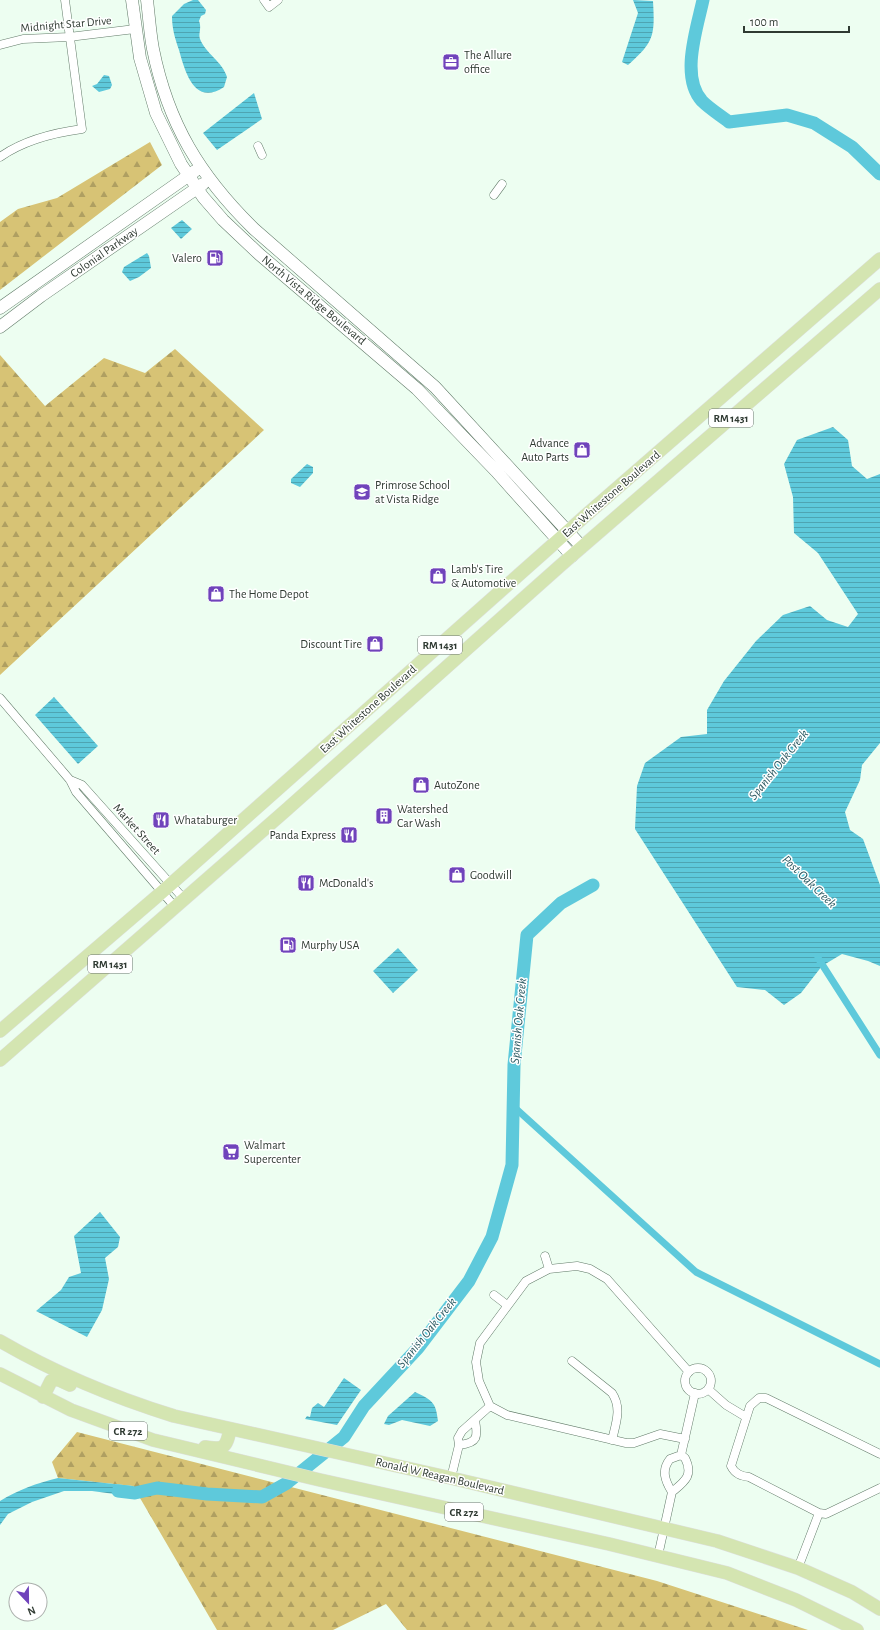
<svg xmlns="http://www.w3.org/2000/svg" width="880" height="1630" font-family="'Alegreya Sans',sans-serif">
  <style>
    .forest { fill: url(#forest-firs) }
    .water { fill: url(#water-rules) }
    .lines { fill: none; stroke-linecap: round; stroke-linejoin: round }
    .canal { stroke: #5ec9db; stroke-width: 7 }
    .river { stroke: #5ec9db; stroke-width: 13 }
    .street-casing { stroke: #627b69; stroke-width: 9 }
    .secondary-casing { stroke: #627b69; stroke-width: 13 }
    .primary-casing { stroke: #dedfde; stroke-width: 14 }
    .street { stroke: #fff; stroke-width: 8 }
    .secondary { stroke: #fff; stroke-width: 12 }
    .primary { stroke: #d4e5b1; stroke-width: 13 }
    .labels { text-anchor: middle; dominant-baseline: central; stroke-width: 3; stroke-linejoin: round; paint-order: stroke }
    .shield { fill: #fff; stroke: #6d7570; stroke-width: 1 }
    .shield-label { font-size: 11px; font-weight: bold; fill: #2f3a32 }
    .street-label { font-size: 12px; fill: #2f3a32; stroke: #fff }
    .poi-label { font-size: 12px; fill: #2f3a32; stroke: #fff; text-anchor: start }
    .water-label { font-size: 13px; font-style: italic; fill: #2c5a62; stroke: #fff }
  </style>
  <defs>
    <pattern id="forest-firs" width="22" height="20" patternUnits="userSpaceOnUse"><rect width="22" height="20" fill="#d7c375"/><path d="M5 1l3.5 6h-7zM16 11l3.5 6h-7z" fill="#af9f61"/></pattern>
    <pattern id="water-rules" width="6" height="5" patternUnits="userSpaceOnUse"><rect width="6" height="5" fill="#5ec9db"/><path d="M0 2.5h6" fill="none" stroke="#4ea4b2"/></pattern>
  </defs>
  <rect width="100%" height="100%" fill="#edfef1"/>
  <path class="forest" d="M150,142L162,165L0,290V222L18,209L57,198Z
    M175,349L264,430L0,675V355L45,406L104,358L145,373Z
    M77,1432L657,1581L808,1630H407L386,1604L333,1630H217L133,1486L58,1478L52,1462Z"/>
  <path class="water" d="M193,0H198L206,10L205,14L201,16L199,21C202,28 198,34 200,39C206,54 222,61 227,77L224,87C194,107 185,71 179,50C175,38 172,29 172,16L184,4Z
    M633,0L653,1C655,36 654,42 628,65L622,62L638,13Z
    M104,75L109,76L112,85L110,89L99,92L92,86L97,84Z
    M254,93L262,119L217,150L203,133Z
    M182,220L192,229L181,239L171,228Z
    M147,253L149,256L151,268L139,277L130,281L122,272L124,267Z
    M833,427L848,440L852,466L867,479L880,474V743L862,765L860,780L845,812L850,830L863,839L880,885V966L868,961L842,954L822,966L801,993L784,1005L765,990L737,987L635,829L637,786L645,763L681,737L707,734V710L724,681L756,641L783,615L810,606L827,620L848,627L858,614L818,553L794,533L793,497L784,464L797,440Z
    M307,464L313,467V473L300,487L291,483V479Z
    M54,697L98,746L78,764L35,715Z
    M398,948L418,970L393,993L373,971Z
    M100,1212L120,1237L118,1247L105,1258L109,1279L102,1310L87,1337L36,1311L61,1290L69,1277L81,1273L74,1236Z
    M344,1378L361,1390L337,1425L305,1419L307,1416L310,1417L312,1408L318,1403L324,1407Z
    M415,1392C432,1400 436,1402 438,1421L430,1426L402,1420L389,1425L384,1424L388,1416Z
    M58,1478L133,1486L137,1497L92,1491H64L32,1502L8,1514L0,1525V1501C18,1490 37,1483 58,1478Z"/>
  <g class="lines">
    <path class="canal" d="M818,958L880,1055
      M513,1106L696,1272L880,1364"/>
    <path class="river" d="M703,0C697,28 680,77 702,101C710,109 720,115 729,122L787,115L814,123L852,147L880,174
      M118,1491L135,1493L157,1488L207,1494L262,1497L287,1483L344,1437L364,1406L418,1348L469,1281L492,1237L512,1165L514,1065L527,935L561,903L593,885"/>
    <g class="street-casing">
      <path id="street" d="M264,0L269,7L278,0
        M0,45L23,39L69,37L135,29
        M258,146L262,155
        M0,157C24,140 52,133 82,129L65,0
        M494,195L502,184
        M0,698L70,780L76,792L175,907
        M70,780L82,785L184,899
        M545,1256L549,1269
        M494,1295L507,1305
        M572,1361L612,1393C622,1408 616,1423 612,1440
        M685 1381a13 13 0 1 1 26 0a13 13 0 1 1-26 0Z
        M708,1389L726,1405L746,1417
        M685,1439L660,1434L634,1443H626L507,1415L490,1406L479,1381L476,1362L480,1343L526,1281L549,1269L577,1266L590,1269L607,1279L689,1372
        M459,1445C478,1443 478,1437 475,1420
        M880,1454L766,1398H759L750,1406L731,1466C735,1474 741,1476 749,1477L819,1513L826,1514L880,1488
        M681,1455L695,1393
        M451,1478L459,1445L458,1438L462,1431L490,1406
        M658,1556L672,1492C684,1482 694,1476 685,1458L681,1455L670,1459C661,1470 665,1481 672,1492
        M798,1568L819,1513"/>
    </g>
    <g class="secondary-casing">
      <path id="secondary" d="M132,0L140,58L156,113L181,164L203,197L223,220L259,254L417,389L496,471L572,556
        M147,0C149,16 150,33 153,49C168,124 200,176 254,229L435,387L582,547
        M0,308L195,171
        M0,327L41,296L203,184"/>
    </g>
    <g class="primary-casing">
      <path id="primary" d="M0,1031L162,892L585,516L880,259
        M0,1060L285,811L561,565L880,289
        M0,1341C55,1373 113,1397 174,1416L451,1478L717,1541L798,1568L852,1592L880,1609
        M0,1374L71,1410L153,1440L320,1480L609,1544L727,1573L796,1600L857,1630
        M43,1397L51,1381L57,1379L70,1385
        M205,1447C224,1450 226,1448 230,1430"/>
    </g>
    <use href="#street" class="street"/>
    <use href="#secondary" class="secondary"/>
    <use href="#primary" class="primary"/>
  </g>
  <defs>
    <g id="office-square" transform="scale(0.9)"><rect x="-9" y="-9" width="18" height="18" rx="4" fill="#7043bb" stroke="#fff"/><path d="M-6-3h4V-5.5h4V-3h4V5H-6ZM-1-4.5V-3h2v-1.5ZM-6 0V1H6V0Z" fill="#fff"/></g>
    <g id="fuel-square" transform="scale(0.9)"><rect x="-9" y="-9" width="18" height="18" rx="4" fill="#7043bb" stroke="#fff"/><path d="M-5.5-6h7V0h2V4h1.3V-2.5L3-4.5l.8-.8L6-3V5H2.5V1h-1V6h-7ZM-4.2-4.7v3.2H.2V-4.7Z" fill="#fff"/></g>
    <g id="shop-square" transform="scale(0.9)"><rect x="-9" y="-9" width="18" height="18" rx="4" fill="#7043bb" stroke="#fff"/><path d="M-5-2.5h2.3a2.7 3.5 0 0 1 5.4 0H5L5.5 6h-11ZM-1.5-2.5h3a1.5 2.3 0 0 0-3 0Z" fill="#fff"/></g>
    <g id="school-square" transform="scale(0.9)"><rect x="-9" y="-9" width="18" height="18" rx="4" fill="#7043bb" stroke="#fff"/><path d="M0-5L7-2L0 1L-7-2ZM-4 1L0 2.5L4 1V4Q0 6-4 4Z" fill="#fff"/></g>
    <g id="building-square" transform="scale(0.9)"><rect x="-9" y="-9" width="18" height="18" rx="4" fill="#7043bb" stroke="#fff"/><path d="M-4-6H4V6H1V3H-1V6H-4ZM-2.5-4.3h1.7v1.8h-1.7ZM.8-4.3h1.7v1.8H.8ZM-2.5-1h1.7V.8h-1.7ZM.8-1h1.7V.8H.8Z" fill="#fff"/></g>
    <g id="restaurant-square" transform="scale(0.9)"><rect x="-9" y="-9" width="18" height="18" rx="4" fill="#7043bb" stroke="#fff"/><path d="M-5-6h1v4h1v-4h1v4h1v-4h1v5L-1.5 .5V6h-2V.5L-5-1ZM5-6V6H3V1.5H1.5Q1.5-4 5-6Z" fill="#fff"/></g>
    <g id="supermarket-square" transform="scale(0.9)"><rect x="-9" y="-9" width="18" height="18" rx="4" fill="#7043bb" stroke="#fff"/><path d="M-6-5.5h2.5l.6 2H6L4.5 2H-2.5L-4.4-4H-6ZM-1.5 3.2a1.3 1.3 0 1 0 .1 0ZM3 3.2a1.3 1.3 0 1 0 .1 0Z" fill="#fff"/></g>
  </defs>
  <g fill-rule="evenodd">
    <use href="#office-square" x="451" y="62"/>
    <use href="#fuel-square" x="215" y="258"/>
    <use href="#shop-square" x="582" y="450"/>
    <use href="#school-square" x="362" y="492"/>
    <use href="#shop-square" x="438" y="576"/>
    <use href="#shop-square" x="216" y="594"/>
    <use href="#shop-square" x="375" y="644"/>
    <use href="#shop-square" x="421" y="785"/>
    <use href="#building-square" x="384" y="816"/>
    <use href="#restaurant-square" x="161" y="820"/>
    <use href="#restaurant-square" x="349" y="835"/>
    <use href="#shop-square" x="457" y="875"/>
    <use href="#restaurant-square" x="306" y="883"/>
    <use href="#fuel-square" x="288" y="945"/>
    <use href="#supermarket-square" x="231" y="1152"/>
  </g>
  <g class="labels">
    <g class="shield">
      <rect x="709" y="409" width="44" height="18" rx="3"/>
      <rect x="418" y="636" width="44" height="18" rx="3"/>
      <rect x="88" y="955" width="44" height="18" rx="3"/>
      <rect x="109" y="1422" width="38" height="18" rx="3"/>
      <rect x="445" y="1503" width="38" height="18" rx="3"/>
    </g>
    <g class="shield-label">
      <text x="731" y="418">RM 1431</text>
      <text x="440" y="645">RM 1431</text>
      <text x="110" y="964">RM 1431</text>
      <text x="128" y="1431">CR 272</text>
      <text x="464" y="1512">CR 272</text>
    </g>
    <g class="street-label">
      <text transform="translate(66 24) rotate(-5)">Midnight Star Drive</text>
      <text transform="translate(104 252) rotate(-35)">Colonial Parkway</text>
      <text transform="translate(314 300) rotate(40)">North Vista Ridge Boulevard</text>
      <text transform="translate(611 494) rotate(-41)">East Whitestone Boulevard</text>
      <text transform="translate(368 709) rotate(-42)">East Whitestone Boulevard</text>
      <text transform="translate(137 829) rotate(48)">Market Street</text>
      <text transform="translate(440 1476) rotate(13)">Ronald W Reagan Boulevard</text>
    </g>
    <g class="poi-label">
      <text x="464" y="55">The Allure<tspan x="464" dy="14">office</tspan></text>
      <text x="202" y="258" text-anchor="end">Valero</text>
      <text x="569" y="443" text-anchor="end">Advance<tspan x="569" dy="14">Auto Parts</tspan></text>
      <text x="375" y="485">Primrose School<tspan x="375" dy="14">at Vista Ridge</tspan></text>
      <text x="451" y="569">Lamb's Tire<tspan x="451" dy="14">&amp; Automotive</tspan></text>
      <text x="229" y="594">The Home Depot</text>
      <text x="362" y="644" text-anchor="end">Discount Tire</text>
      <text x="434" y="785">AutoZone</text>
      <text x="397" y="809">Watershed<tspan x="397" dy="14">Car Wash</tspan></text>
      <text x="174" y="820">Whataburger</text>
      <text x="336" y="835" text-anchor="end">Panda Express</text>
      <text x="470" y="875">Goodwill</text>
      <text x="319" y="883">McDonald's</text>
      <text x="301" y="945">Murphy USA</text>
      <text x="244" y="1145">Walmart<tspan x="244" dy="14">Supercenter</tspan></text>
    </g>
    <g class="water-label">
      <text transform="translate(779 765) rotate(-51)">Spanish Oak Creek</text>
      <text transform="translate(809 882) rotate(44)">Post Oak Creek</text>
      <text transform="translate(519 1021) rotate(-85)">Spanish Oak Creek</text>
      <text transform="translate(427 1333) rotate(-51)">Spanish Oak Creek</text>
    </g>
  </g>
  <g transform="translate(28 1602) rotate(158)"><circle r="19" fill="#ffffff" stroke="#acb0ad"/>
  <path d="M0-3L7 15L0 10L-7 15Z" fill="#7043bb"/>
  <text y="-6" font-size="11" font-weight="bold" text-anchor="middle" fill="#2f3a32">N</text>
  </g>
  <path d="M744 26v6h105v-6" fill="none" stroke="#2f3a32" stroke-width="2"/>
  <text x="750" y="26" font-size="12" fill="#2f3a32" stroke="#ffffff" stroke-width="3" paint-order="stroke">100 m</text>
</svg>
